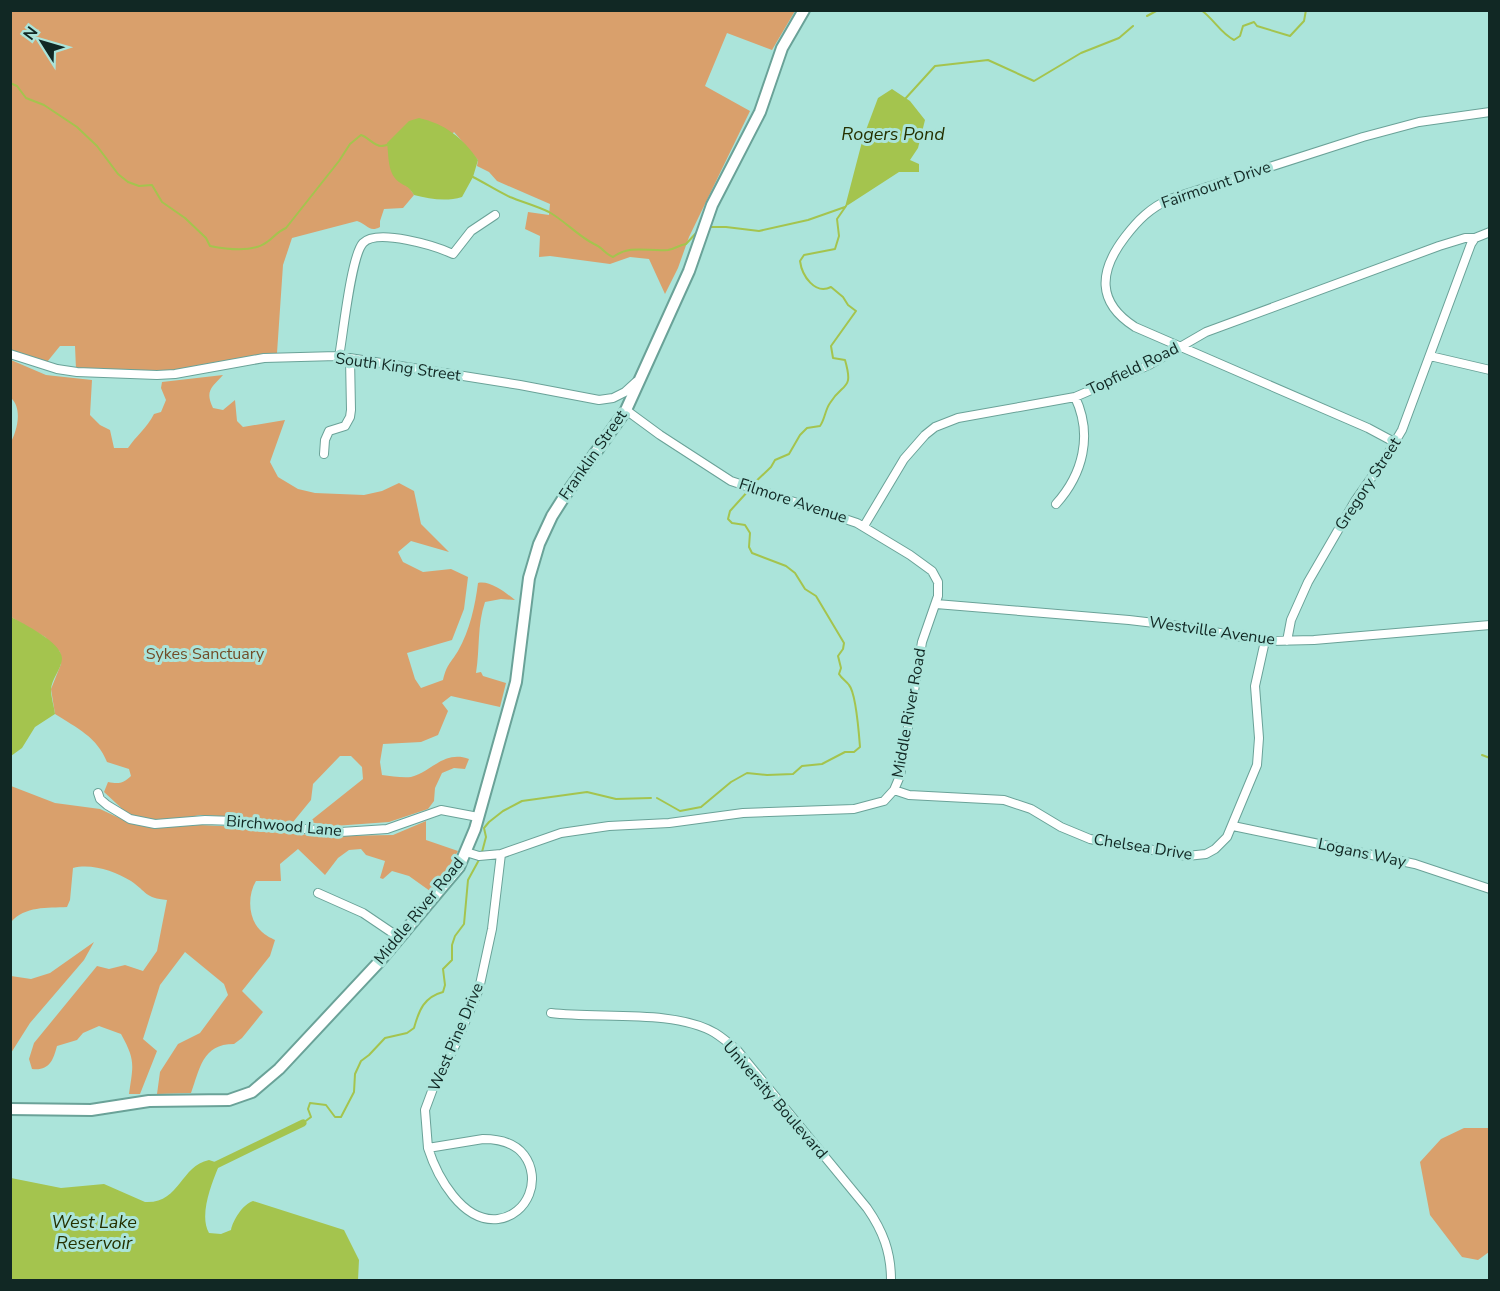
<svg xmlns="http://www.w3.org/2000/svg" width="1500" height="1291" font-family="'Nunito Sans',sans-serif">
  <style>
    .green { fill: #d9a06c }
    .water { fill: #a4c44e }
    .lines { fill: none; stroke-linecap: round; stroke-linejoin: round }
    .stream { stroke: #a4c44e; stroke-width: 2 }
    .canal { stroke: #a4c44e; stroke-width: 7 }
    .street-casing { stroke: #6aa298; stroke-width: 10 }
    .secondary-casing { stroke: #6aa298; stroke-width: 14 }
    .street { stroke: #fff; stroke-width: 8 }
    .secondary { stroke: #fff; stroke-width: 10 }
    .labels { text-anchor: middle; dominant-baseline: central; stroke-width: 6; stroke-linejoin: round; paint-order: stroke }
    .street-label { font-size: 16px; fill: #112824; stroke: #abe4da }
    .park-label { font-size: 16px; fill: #714c28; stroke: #abe4da }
    .water-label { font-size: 18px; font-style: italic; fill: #243000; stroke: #abe4da }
  </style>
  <rect width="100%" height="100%" fill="#abe4da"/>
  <path class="green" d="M10,11H795L772,50L727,33L705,86L750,111L689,237L678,268L665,294L649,259L630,257L610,264L550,256L539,257L540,236L525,229L528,212L549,215L550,204L497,181L489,172L477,166L478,160L454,132L408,186L414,195L403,208L384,209L380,221V227C369,233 367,224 357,221L292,238L283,265L277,353L172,371L76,369L75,346H60L47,362L11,350Z
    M11,360L46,375L92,380L90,415L100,425L110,430L114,448H128C136,436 147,428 154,414L161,412L166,400L161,388L162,382L223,375C211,388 205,391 213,408L223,410L235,400L237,421L243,427L285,420L270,462L278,477L298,489L315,493L364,495L382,491L399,483L414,491L421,524L449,552L411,541L398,552L403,562L423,572L451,569L468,577L464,609L452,640L407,653L415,679L421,688L443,680C447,664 450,664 458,651C470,630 475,606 478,583C490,580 506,593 515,600L501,599L485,602C477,625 480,649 476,673L481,672L483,676L506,683L500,707L451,696L442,703L448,711L438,735L421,742L383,744L380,762L382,775C391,776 402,778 411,777C431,772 444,750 469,759L465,769L454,768L442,773L435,788L434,801L428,809L389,822L334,826L309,822L363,779L362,767L351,756H340L313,784L311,800L293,822H265L241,817L200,815L169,821L153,820L130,816L104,792L108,782C118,784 123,784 131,776L129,769L107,762C97,737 77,728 55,714L51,689L61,664L60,652L45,637L11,617L10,444C17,431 23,409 11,398Z
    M11,786L55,803L100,809L130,823L153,828L200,825L241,827L250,831L332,836L393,835L426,821V840L458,851L448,868L430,891L409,876L392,871L383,879L380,878L385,861L366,855L361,849L349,850L338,858L325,875L298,849L280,864L281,881H256C247,896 248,920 262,932C265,935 271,938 275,940L270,956L242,991L263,1012L242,1038L234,1044C202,1044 200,1069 191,1093L157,1094L160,1072L178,1044L200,1033L228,995L224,984L185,952L160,985L143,1039L157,1051L140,1094H129C133,1065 136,1061 121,1034L99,1026L83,1033L77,1040L57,1046C53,1061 49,1071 32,1069L29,1059L34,1043L97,966L109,969L125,965L143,971L157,951L167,900C145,898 147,892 131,881C115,871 91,863 73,868L70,900L67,907C47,908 25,906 11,922Z
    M94,942L84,960L30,1023L11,1053V976L31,979L50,973Z
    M1464,1128H1489V1252L1478,1260L1462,1257L1430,1215L1420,1162L1441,1139Z"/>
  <path class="water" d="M892,89L910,101L925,120L918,148L910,160L919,164V172H899L845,207L863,138L878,98Z
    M419,118C445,124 462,137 478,160L473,177L462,197C446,202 430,199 414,195C407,184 407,188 399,182C387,173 389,156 387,143L409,121Z
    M11,617C24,624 61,642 62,658C62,669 51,679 51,690C51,697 54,706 55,714L35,727L22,748L11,756Z
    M209,1160L215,1162L218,1168C211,1185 199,1216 209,1233L221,1234L231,1230C233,1220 243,1204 253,1201L344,1230L359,1260L358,1280H11V1178L61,1188L104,1184L145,1202C180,1204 180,1166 209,1160Z"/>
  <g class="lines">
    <path class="stream" d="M1201,10C1214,19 1220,33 1234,40L1240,36L1243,26L1254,22L1257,26L1290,36L1304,21L1306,10
      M1147,16L1158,10
      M10,83L17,86L26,98L44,105L77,127L97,146L118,174L128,182L139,186L152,185L162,202L185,218L206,238L210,246C225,249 253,253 267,242C274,237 277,232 286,228L339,161L350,144L361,135C368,137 374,146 381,146C384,146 387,145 390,144
      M905,99L935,66L988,60L1034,81L1081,53L1119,38L1133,26
      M473,177C485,183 497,191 510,197C522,202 537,206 549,212C565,221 578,236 594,244C602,247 605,254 613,257C631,244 648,252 668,250C675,249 679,245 686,244L697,232
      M708,227H726L759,231L808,220L845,207
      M752,485L771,467L775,460L789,454L800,435L807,428L820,426C825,419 825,410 830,403C843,382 854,391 845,360L833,358L831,346L856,311L848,305L843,297L831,287C815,295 802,276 800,261L804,255L835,249L839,236L837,219L846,206
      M1482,755L1490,758
      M657,798L680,811L701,807L731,782L747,773L767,775L793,774L802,766L822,764L845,752H854L860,747C859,734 856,693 849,685C846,681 842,679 839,674L841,668L838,656L843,649L844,643L816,596L805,589L795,573L786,566L752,553L749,547L750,533L745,525L732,523L728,519L730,511L749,490
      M482,852L486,837L484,828L489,822L503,811L522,801L587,792L616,799L651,798
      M303,1123L311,1117L308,1109L310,1103L326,1105L335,1117H341L354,1092L355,1074L361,1061L369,1055L385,1038L407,1033L414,1028C419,1010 424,997 443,992L445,985L443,969L452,960V945L455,936L464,924L468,880L480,858"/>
    <path class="canal" d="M216,1165L303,1123"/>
    <g class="street-casing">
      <path id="street" d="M10,354L57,369L77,372L157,375L175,374L264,358L337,356L520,385L599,400L613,398L625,392L636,382
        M1430,356L1490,370
        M339,357C343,335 351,256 363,243C377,228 436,246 453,254L471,231L495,215
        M1396,443L1368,428L1135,327C1096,302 1099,271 1125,237C1138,220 1150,208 1170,199L1363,137L1419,122L1490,112
        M324,454L325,440L329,431L345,426L350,417L351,410L350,358
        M1056,504C1083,474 1093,435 1075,397
        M864,526L904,459L925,435L935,427L958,418L1075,397L1149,365L1206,332L1439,246L1465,238H1475
        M936,604L1129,620L1180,626L1265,641L1314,640L1490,625
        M1287,641L1291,620L1308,582L1355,501L1386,457L1402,430L1471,244L1475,238L1490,232
        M894,790L909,795L1004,800L1031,809L1061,827L1090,839L1187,856L1206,854L1215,849L1227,837L1257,765L1259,738L1255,686L1265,641
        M98,793L100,799L107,805L130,819L155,824L205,820L235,821L257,825L341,832L387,829L441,810L478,817
        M1233,826L1415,864L1490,889
        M466,852L479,856L501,854L561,833L609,826L669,823L743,813L854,809L884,801L894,790L900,776L922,642L938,596V582L932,571L910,555L857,523L731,481L660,435L626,410
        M318,893L363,913L400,938
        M551,1013C599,1019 674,1009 715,1033C723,1038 730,1044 737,1050L867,1208C883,1231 891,1252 891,1280
        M483,1139C499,1139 514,1142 524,1155C542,1179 528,1215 498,1219C462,1223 437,1176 428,1148Z
        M428,1148L425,1110L435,1083L454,1048L479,989L492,929L501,854"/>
    </g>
    <g class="secondary-casing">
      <path id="secondary" d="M10,1109L91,1110L149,1101L229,1100L252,1092L279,1069L379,962L459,867L475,829L516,682L529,578L539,544L552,516L566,494L626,410L689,271L712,205L760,112L782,48L804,10"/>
    </g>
    <use href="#street" class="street"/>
    <use href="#secondary" class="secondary"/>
  </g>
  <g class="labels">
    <g class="street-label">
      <text transform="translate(1216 185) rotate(-19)">Fairmount Drive</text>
      <text transform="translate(398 367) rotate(8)">South King Street</text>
      <text transform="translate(1133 369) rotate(-26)">Topfield Road</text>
      <text transform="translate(593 455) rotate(-55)">Franklin Street</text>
      <text transform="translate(1368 484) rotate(-57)">Gregory Street</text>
      <text transform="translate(793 501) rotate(18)">Filmore Avenue</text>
      <text transform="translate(1212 631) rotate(8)">Westville Avenue</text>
      <text transform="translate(909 713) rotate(-80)">Middle River Road</text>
      <text transform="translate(284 826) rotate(5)">Birchwood Lane</text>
      <text transform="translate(1143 847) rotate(9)">Chelsea Drive</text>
      <text transform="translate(1362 853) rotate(12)">Logans Way</text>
      <text transform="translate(419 911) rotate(-51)">Middle River Road</text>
      <text transform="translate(456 1037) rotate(-67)">West Pine Drive</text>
      <text transform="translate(775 1100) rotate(49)">University Boulevard</text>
    </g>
    <g class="park-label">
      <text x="205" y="654">Sykes Sanctuary</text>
    </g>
    <g class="water-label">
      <text x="893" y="134">Rogers Pond</text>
      <text x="94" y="1222">West Lake<tspan x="94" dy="21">Reservoir</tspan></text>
    </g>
  </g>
  <rect width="1500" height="1291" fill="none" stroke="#112824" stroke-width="24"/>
  <g transform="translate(42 42) rotate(307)" stroke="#abe4da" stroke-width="4.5" paint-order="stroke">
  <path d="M0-4.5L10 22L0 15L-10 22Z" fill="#112824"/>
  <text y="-9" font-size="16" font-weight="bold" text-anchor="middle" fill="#112824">N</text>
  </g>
</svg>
